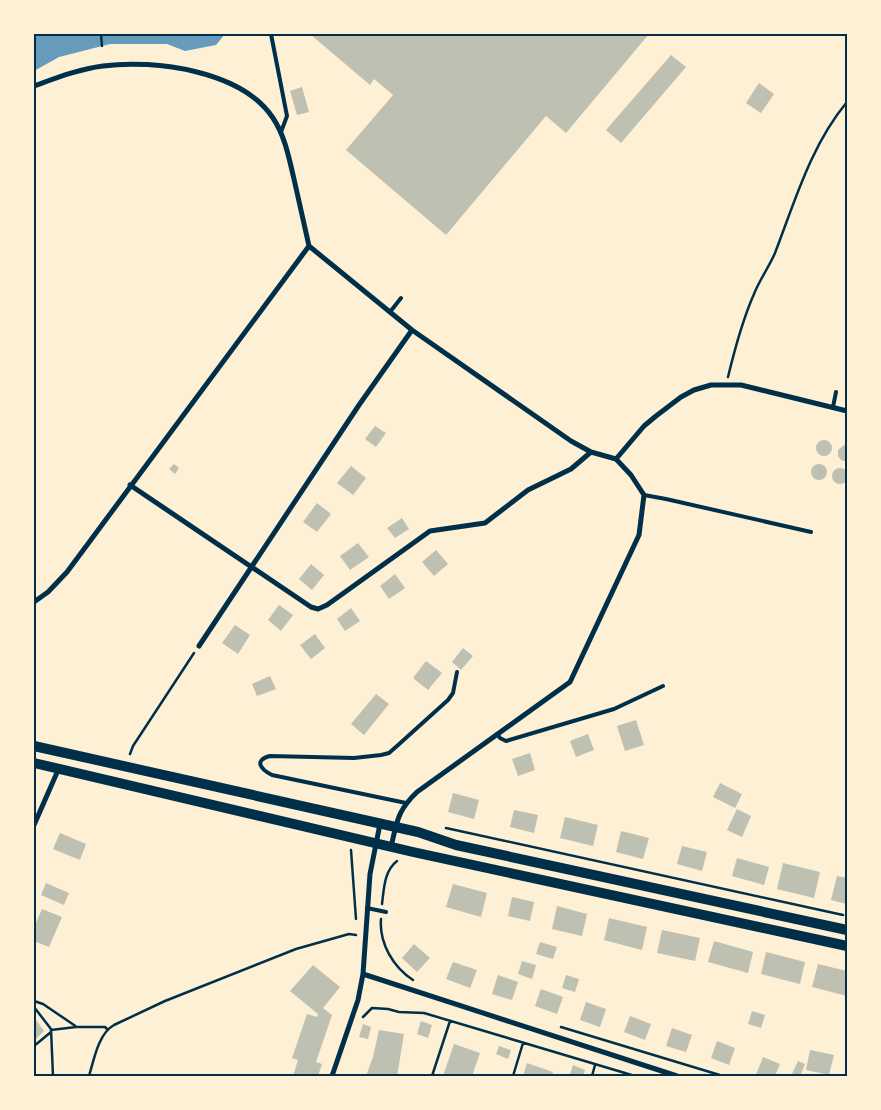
<svg xmlns="http://www.w3.org/2000/svg" width="881" height="1110" font-family="Commissioner,sans-serif">
  <style>
    .water { fill: #669bbc }
    .building { fill: #bec0b2 }
    .lines { fill: none; stroke-linecap: round; stroke-linejoin: round }
    .path { stroke: #003049; stroke-width: 2.5 }
    .service { stroke: #003049; stroke-width: 4 }
    .minor { stroke: #003049; stroke-width: 5 }
    .secondary { stroke: #003049; stroke-width: 10 }
    .neatline { fill: none; stroke: #003049; stroke-width: 2 }
  </style>
  <rect width="100%" height="100%" fill="#fdf0d5"/>
  <path class="water" d="M34,34H225L216,45L185,51L167,44H110L59,57L34,71Z"/>
  <path class="building" d="M310,34H649L566,133L546,116L446,235L346,150L393,95L374,79L370,85Z
    M671,55L686,67L621,143L606,130Z
    M759,83L774,94L761,113L746,103Z
    M302,87L309,112L297,115L290,91Z
    M375,426L386,433L376,447L365,439Z
    M816 448a8 8 0 1 1 16 0a8 8 0 1 1-16 0Z
    M844,445H847V462L841,460L838,456V450Z
    M811 472a8 8 0 1 1 16 0a8 8 0 1 1-16 0Z
    M174,464L179,468L175,474L169,469Z
    M351,466L366,478L353,495L337,483Z
    M832 476a8 8 0 1 1 16 0a8 8 0 1 1-16 0Z
    M317,503L331,514L317,532L303,522Z
    M402,518L409,529L395,538L387,528Z
    M358,543L369,557L350,570L340,556Z
    M436,550L448,564L434,576L422,562Z
    M311,564L324,575L312,590L299,579Z
    M395,574L405,588L389,599L380,586Z
    M279,605L293,615L281,631L268,620Z
    M351,608L360,621L345,631L337,619Z
    M235,625L250,635L238,654L222,643Z
    M315,634L325,648L311,659L300,645Z
    M463,648L473,656L461,670L452,662Z
    M426,661L442,673L428,690L413,678Z
    M270,676L276,689L257,696L252,684Z
    M376,694L389,704L364,735L351,724Z
    M636,720L644,745L625,751L617,726Z
    M588,734L594,750L576,757L570,741Z
    M530,753L535,770L518,776L512,759Z
    M720,783L742,794L735,808L713,797Z
    M453,793L479,800L474,819L448,812Z
    M737,809L751,816L742,837L727,830Z
    M514,810L538,815L534,833L510,827Z
    M565,817L598,825L593,846L560,838Z
    M621,831L649,838L643,859L616,852Z
    M60,833L86,844L80,860L53,849Z
    M682,846L707,852L702,871L677,864Z
    M737,858L769,867L764,885L732,876Z
    M783,863L820,872L814,898L777,889Z
    M837,876L847,878V904L831,900Z
    M46,883L69,893L64,905L41,895Z
    M453,884L487,893L481,917L446,907Z
    M512,897L534,902L530,921L508,916Z
    M557,906L587,914L582,936L552,929Z
    M42,909L62,917L49,947L34,941V922L36,923Z
    M609,918L647,927L642,950L604,940Z
    M662,930L700,938L695,961L657,953Z
    M714,941L753,952L748,973L708,962Z
    M540,942L557,947L553,959L536,954Z
    M414,944L430,958L417,972L402,958Z
    M766,952L805,962L800,984L761,974Z
    M522,961L536,965L532,979L518,974Z
    M453,962L477,970L470,988L446,979Z
    M818,964L847,971V996L812,987Z
    M313,965L340,987L323,1008L332,1015L316,1062L322,1064L318,1076H293L298,1060L292,1058L307,1014L317,1017L318,1014L290,991Z
    M498,975L518,982L512,1000L492,994Z
    M566,975L579,979L575,992L562,988Z
    M541,989L563,997L557,1014L535,1006Z
    M586,1002L606,1009L600,1027L580,1020Z
    M752,1011L765,1015L761,1028L748,1024Z
    M630,1016L651,1024L645,1040L624,1032Z
    M34,1017L44,1031L34,1041Z
    M421,1021L432,1025L428,1038L417,1034Z
    M363,1024L371,1027L368,1039L359,1037Z
    M672,1028L692,1035L686,1052L666,1046Z
    M379,1030L404,1034L397,1076H366L373,1057Z
    M717,1041L735,1048L729,1065L711,1058Z
    M454,1044L480,1053L472,1076H443Z
    M499,1046L511,1050L508,1059L496,1054Z
    M810,1050L834,1055L829,1075L806,1070Z
    M763,1057L780,1064L775,1076L756,1075Z
    M798,1061L805,1064L800,1076L792,1074Z
    M527,1063L553,1072L552,1076H523Z
    M573,1065L585,1070L583,1076L570,1074Z"/>
  <g class="lines">
    <path class="path" d="M101,34L102,46
      M728,377C735,348 742,321 754,294C760,279 769,267 775,253C795,201 811,145 847,102
      M130,754L133,746L194,653
      M446,828L843,915
      M351,850L356,919
      M382,904C384,889 384,871 397,861
      M381,919C379,943 393,967 413,980
      M34,1001L43,1004L74,1025L76,1027H105L107,1029
      M34,1007L51,1029L53,1076
      M363,1017L372,1008L388,1009L399,1012L424,1013L635,1076
      M561,1027L723,1076
      M51,1030L76,1027
      M34,1046L51,1032
      M89,1076C94,1060 98,1034 114,1025L165,1001L296,949L349,934L356,935
      M432,1076L450,1021
      M513,1076L523,1043
      M592,1076L595,1065"/>
    <path class="service" d="M271,34L287,116L281,132
      M390,312L401,298
      M833,407L836,392
      M644,495L666,499L811,532
      M497,734L500,738L506,741L614,709L663,686
      M406,803L272,775C260,769 254,760 270,756L354,758L381,755L389,753L397,746L448,700L453,693L457,672
      M367,908L386,912"/>
    <path class="minor" d="M34,86C56,78 79,69 103,66C155,59 242,71 273,118C285,136 289,158 294,179C299,201 304,223 309,246L67,572L48,592L34,602
      M309,246L412,330L571,441L591,452L616,459L631,475L644,495L639,535L570,682L417,792C397,811 397,822 391,847
      M616,459L644,426L656,416L681,397L694,390L711,385H741L847,411
      M130,485L311,607L318,609L327,605L430,531L485,523L528,490L571,469L591,452
      M199,646L359,405L412,330
      M34,825L59,768
      M363,974L677,1076
      M332,1076L358,1000L363,974L370,874L380,824"/>
    <path class="secondary" d="M34,746L418,832L456,845L847,930
      M34,763L413,852L847,946"/>
  </g>
  <rect width="881" height="1110" fill="none" stroke="#fdf0d5" stroke-width="70"/>
  <rect x="35" y="35" width="811" height="1040" class="neatline"/>
</svg>
